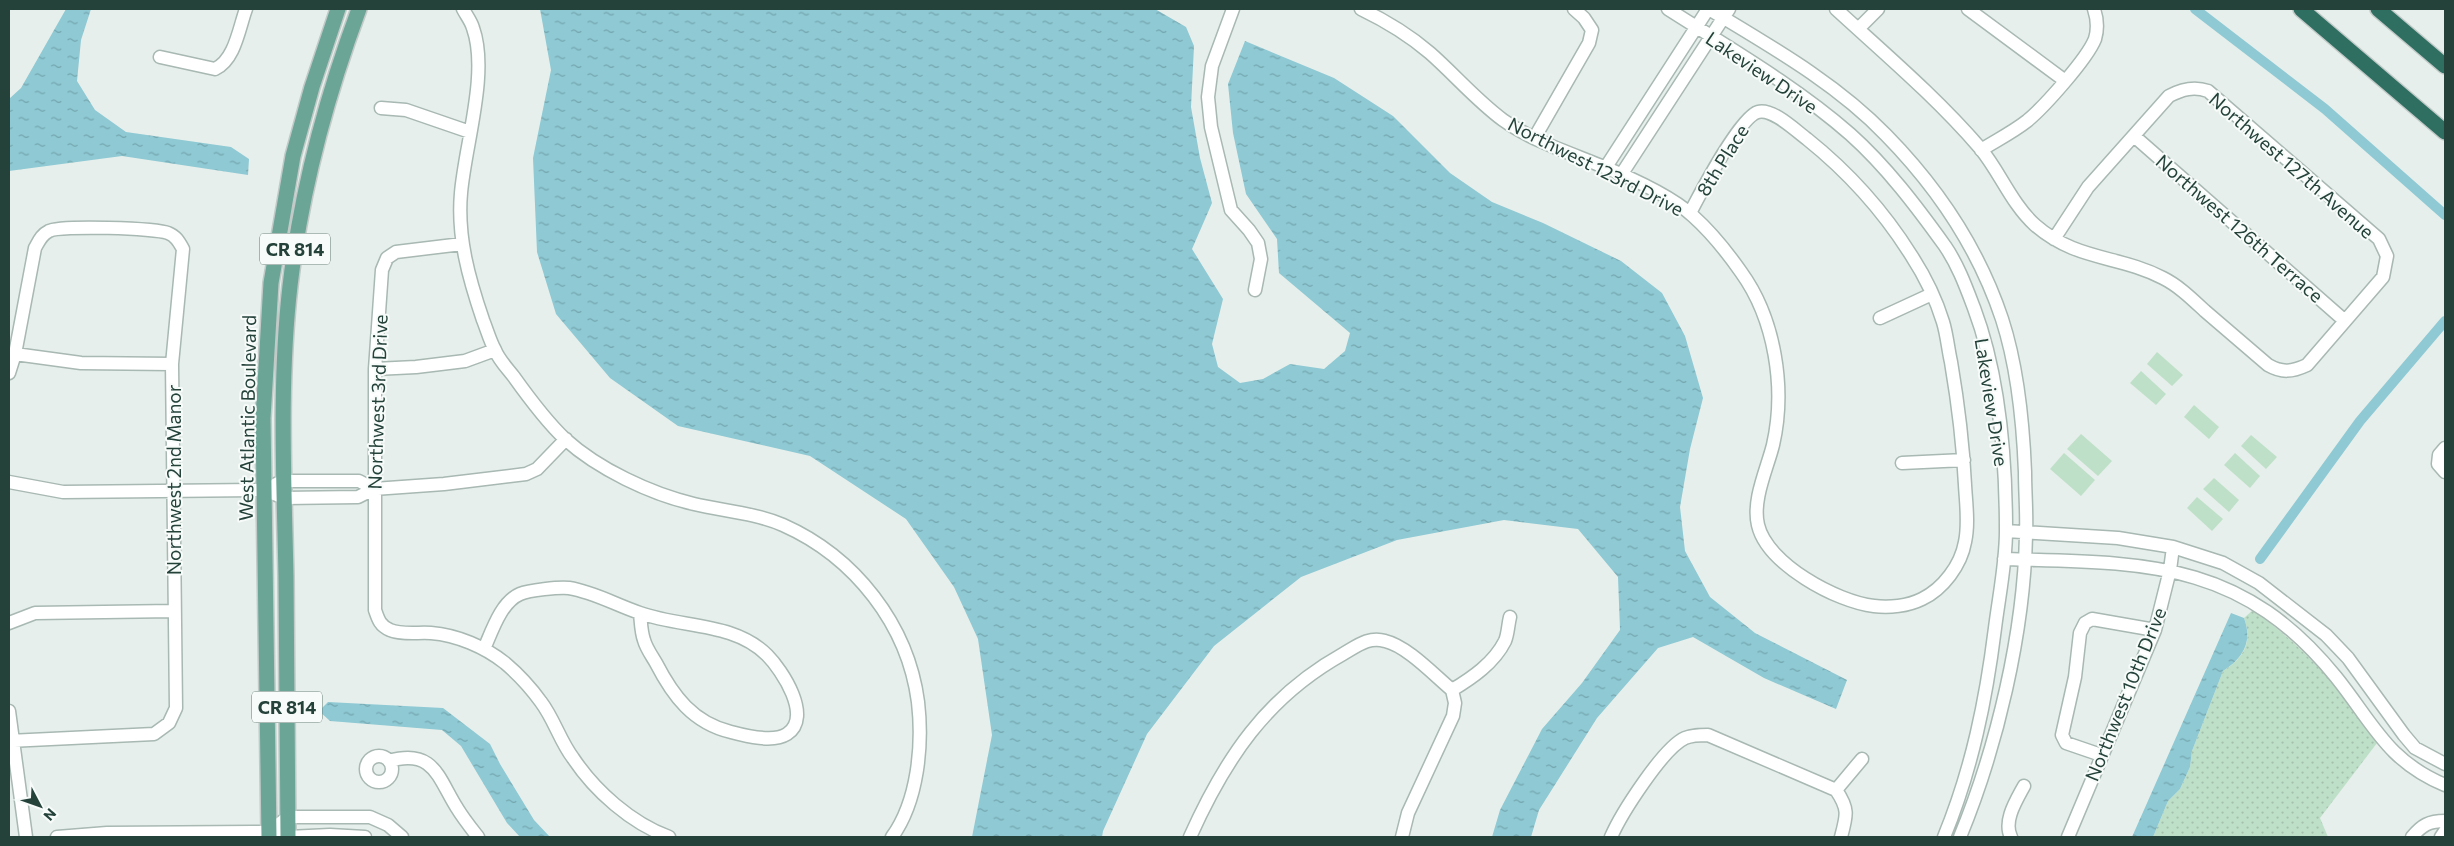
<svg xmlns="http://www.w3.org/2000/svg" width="2454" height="846" font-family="Commissioner,sans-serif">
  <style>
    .grass { fill: url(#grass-dots) }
    .pitch { fill: #bfe0c8 }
    .water { fill: url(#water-ripples) }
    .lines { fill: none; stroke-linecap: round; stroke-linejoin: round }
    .canal { stroke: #8ec9d4; stroke-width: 10 }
    .minor-casing { stroke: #a8b8b2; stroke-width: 15 }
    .major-casing { stroke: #c2cac8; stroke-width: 18 }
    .highway-casing { stroke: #c2cac8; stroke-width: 18 }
    .minor { stroke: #fff; stroke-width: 12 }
    .major { stroke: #6aa596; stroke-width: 15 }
    .highway { stroke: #2f6f62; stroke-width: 15 }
    .labels { text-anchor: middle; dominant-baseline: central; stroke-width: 4; stroke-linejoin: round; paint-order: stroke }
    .shield { fill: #f7fbf9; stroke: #637a73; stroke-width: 1 }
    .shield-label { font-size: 18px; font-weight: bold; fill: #24423a }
    .street-label { font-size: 19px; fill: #24423a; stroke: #f7fbf9 }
  </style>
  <defs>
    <pattern id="grass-dots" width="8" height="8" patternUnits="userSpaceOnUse" patternTransform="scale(1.25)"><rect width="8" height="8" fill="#bfe0c8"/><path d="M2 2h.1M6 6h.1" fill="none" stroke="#a4c1ad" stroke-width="1.8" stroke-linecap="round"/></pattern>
    <pattern id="water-ripples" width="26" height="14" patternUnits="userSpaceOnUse" patternTransform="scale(1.25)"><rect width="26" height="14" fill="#8ec9d4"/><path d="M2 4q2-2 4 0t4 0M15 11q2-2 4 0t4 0" fill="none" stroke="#74a5ad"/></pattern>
  </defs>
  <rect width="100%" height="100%" fill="#e6efeb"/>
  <path class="grass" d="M2253,610C2306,649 2341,688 2377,743L2320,818L2328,837H2153L2168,801L2180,789L2190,767L2192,751L2223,671C2244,658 2253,642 2244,618Z"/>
  <path class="pitch" d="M2157,352L2183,375L2172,386L2147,364Z
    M2141,371L2166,394L2156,405L2130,383Z
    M2194,405L2219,427L2209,439L2184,417Z
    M2081,434L2112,461L2098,476L2067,449Z
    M2251,435L2277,457L2266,469L2241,446Z
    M2064,453L2095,480L2081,496L2050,469Z
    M2235,453L2260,476L2250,488L2224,465Z
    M2214,478L2239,500L2229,512L2203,489Z
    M2197,497L2223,519L2212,531L2187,508Z"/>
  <path class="water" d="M66,9H91L81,40L77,81L95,110L126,132L231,147L249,159L248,175L122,156L9,171V99L21,88Z
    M540,9H1155L1186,27L1194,46L1191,107L1200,158L1212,203L1192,249L1223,299L1212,344L1218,367L1240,383L1263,379L1290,364L1324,369L1345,351L1350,333L1279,273L1277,239L1246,194L1233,133L1228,84L1245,41L1334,78L1393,116L1450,173L1492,202L1543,223L1621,261L1662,293L1685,336L1703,398L1690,449L1680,507L1685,551L1710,597L1755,633L1847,680L1836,709L1764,678L1693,637L1658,648L1597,718L1539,810L1531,837H1492L1500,810L1542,729L1582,683L1620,630L1618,577L1578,529L1504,520L1397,540L1301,577L1214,646L1147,734L1103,831L1102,837H972L992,735L978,639L954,587L906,519L810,456L678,426L610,378L556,314L537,252L533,158L551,70Z
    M2231,613L2244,618C2253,642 2243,658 2223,671L2192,751L2190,767L2180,789L2168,801L2153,837H2132Z
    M328,702L443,708L490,744L500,764L534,820L550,837H520L507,823L461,746L442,730L330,721L319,711Z"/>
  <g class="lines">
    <path class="canal" d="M2195,9L2325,109L2445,215
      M2260,559L2360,421L2445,321"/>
    <g class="minor-casing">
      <path id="minor" d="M463,9C466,15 471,21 473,28C489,73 465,145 461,193C457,237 469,279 483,320C487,330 490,341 495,350C499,360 507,368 514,377C529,398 546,421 565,439C598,469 651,494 694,504C724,511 755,513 783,525C855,557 908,625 918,702C923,745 918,801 892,837
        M1233,9L1212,66L1208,97L1211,127L1231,210L1249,230L1258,243L1261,259L1255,290
        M1361,9C1386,21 1409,35 1430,53C1455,75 1476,100 1503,120C1531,140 1567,152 1599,165C1629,177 1670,195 1693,216C1712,233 1727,252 1741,272C1775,319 1786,388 1773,445C1767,469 1752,500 1758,525C1767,564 1837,602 1874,606C1889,608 1908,606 1922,599C1943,589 1961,565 1965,542C1969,524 1966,503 1965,485C1963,443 1958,403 1951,362C1948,349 1947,335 1943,322C1936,299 1924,275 1911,255C1884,212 1847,171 1807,139C1796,131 1773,108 1758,112C1740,117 1700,194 1690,213
        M1668,9C1729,48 1795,86 1850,134C1886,166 1917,207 1945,246C1958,265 1966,287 1974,308C2000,377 2006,457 2006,531C2006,563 1999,596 1995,628C1986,700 1972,769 1944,837
        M1709,9C1770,46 1836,83 1886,135C1937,187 1979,250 2002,319C2018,368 2023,421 2025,472C2025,493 2027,514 2026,535C2024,633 1997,747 1960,837
        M1836,9C1885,54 1936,97 1980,148C2000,172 2011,203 2035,225C2076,261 2119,255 2163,278C2179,286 2192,299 2205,311C2226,329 2247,347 2268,365C2282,373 2292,372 2307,365L2383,277L2387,256L2379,239L2208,91C2194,86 2182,89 2169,96L2088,187L2054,239
        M1968,9L2064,80
        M1858,29L1878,9
        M160,57L215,69C235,60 239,28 246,9
        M381,108L406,110L470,132
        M2134,136L2345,321
        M1535,137L1589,43L1592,30L1584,18L1574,9
        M1981,150C1997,140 2013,132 2027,121C2044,107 2087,59 2095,39C2098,29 2097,18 2094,9
        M1606,167L1708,9
        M1621,175L1729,9
        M462,244L396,252L387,258L382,270L375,369V610C378,619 380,626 390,630C401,635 419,632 431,633C457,635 485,647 505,663C518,674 531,688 541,702C554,719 560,741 573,758C595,791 631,823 669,837
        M1880,318L1932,294
        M15,354L81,363L172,364
        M375,369L416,367L465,361L495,350
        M9,373L15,354L35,248C39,241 41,235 49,231C59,225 157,228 168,233C176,236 179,242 183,249L172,364L176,708L169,723L154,734L9,741
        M2445,448L2439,455L2438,464L2445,472
        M1902,463L1964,460
        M9,482L63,492L264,490L284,498L358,497L374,489L444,484L526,474L537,469L566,439
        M276,484L283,481H359L374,489
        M2006,531L2118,538L2173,547L2223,563L2259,583L2326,635L2348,658L2404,735L2415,748L2445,764
        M2004,559C2145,563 2240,559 2336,677C2373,723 2387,761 2445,785
        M9,623L35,613L173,611
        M484,649C492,631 501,602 520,594C529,590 559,587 569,588C594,592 616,605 640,613C682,628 734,622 767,655C782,670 813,717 787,734C773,743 746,736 731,732C693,723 673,696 656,663C652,656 646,648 644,640C641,632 641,622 640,613
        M9,711L26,837
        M2101,755L2066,743L2062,735L2075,677L2080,633L2085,623L2092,619L2155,630
        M366 769a13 13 0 1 1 26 0a13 13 0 1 1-26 0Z
        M389,761C434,748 438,778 457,808C463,818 471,828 478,837
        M1836,790C1849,809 1847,815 1841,837
        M1836,790L1862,759
        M269,832L288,817H370L388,825L402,837
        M57,837L107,833L254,832H269L288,837L330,835L365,837
        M1190,837C1225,759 1266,697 1343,654C1357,646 1369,636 1385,641C1407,646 1434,675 1452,690
        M1402,837L1408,813L1453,716L1455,703L1452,690C1472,678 1494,663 1505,641C1508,634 1508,625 1510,617
        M1611,837C1621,814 1663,748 1685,738C1692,735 1699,735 1708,735L1836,790
        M2011,837C2003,821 2016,801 2024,786
        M2068,837L2155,630L2170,570L2173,547
        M2412,837C2422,825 2429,821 2445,821
        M2441,837L2445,831"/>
    </g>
    <g class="major-casing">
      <path id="major" d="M269,837L263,418L271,283L293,156L312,87L338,9
        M288,837C287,750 287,663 286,576C284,480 279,382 290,286C301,191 326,98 359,9"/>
    </g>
    <g class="highway-casing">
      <path id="highway" d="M2301,9L2445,132
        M2378,9L2445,66"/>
    </g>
    <use href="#minor" class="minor"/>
    <use href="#major" class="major"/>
    <use href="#highway" class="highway"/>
  </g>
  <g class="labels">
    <g class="shield">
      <rect x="260" y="233.5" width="70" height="31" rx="4"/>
      <rect x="252" y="691.5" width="70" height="31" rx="4"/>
    </g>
    <g class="shield-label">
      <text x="295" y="249">CR 814</text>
      <text x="287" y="707">CR 814</text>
    </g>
    <g class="street-label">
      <text transform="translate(1762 72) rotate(34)">Lakeview Drive</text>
      <text transform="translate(1722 160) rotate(-58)">8th Place</text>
      <text transform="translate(2292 165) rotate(41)">Northwest 127th Avenue</text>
      <text transform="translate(1596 166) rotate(27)">Northwest 123rd Drive</text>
      <text transform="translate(2240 228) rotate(41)">Northwest 126th Terrace</text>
      <text transform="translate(377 402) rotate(-88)">Northwest 3rd Drive</text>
      <text transform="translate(1992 402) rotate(81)">Lakeview Drive</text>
      <text transform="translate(247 418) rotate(-89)">West Atlantic Boulevard</text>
      <text transform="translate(173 480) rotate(-90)">Northwest 2nd Manor</text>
      <text transform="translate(2125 694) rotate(-68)">Northwest 10th Drive</text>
    </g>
  </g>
  <rect width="2454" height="846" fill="none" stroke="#24423a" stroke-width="20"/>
  <g transform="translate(40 806) rotate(131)" stroke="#f7fbf9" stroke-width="4" paint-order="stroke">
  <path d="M0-4L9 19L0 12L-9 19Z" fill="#24423a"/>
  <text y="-8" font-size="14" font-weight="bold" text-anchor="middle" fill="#24423a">N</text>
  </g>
</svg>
